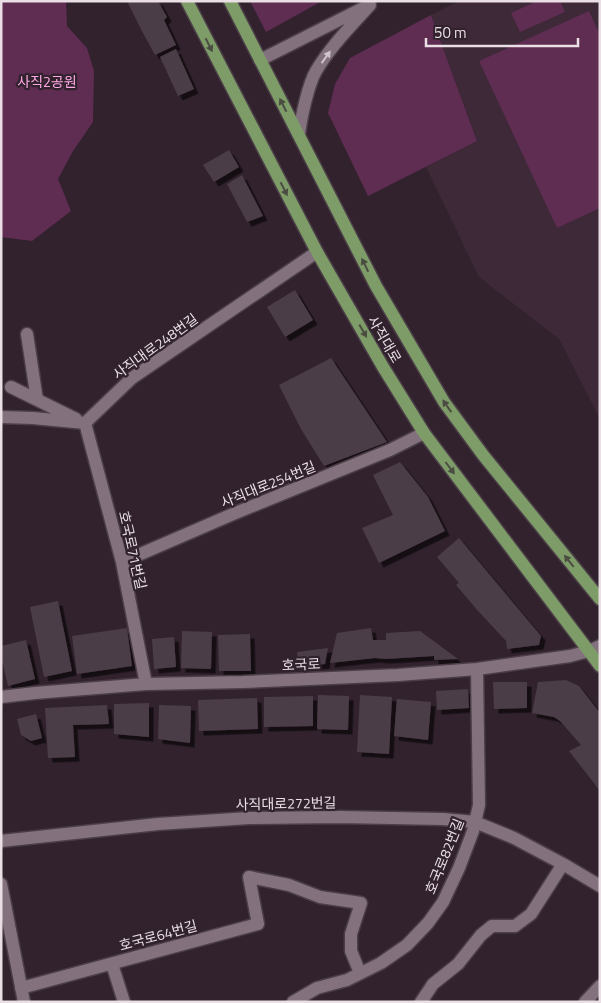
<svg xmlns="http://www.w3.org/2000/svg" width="601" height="1003" font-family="'Titillium Web','Noto Sans KR',sans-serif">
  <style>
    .built { fill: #3e2938 }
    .green { fill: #5f2c52 }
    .building { fill: #4c3c47; filter: url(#shadow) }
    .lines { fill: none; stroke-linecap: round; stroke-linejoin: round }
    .minor-casing { stroke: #4b3e47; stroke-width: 15 }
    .major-casing { stroke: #4b3e47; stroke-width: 15 }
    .minor { stroke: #84717e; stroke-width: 12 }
    .major { stroke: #7d9c68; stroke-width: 12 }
    .oneway { fill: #4c4d42 }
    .oneway2 { fill: #d0c4cb }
    .labels { text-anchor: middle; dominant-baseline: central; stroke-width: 4.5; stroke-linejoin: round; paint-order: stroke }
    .park-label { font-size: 14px; fill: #fda9e5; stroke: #31222d }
    .street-label { font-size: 14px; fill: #e9dfe5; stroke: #31222d }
  </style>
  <defs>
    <filter id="shadow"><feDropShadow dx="4.5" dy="4.5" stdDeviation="0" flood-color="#0009"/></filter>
  </defs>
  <rect width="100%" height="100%" fill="#31222d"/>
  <path class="built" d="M459,1H600V419L559,339L479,277L426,167L477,140L431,15Z"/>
  <path class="green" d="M1,1H66L67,26L87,48L94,71L93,122L73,151L58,179L71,211L32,241L1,237Z
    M250,1H322L266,32Z
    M537,1H560L565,12L520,32L511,13Z
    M589,11L600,35V208L557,228L479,61Z
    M431,15L477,141L368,196L328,113L335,84L350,58Z"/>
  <path class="building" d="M127,1H158L167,17L164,20L176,45L155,55L143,33Z
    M176,49L194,89L178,96L160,57Z
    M229,150L239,167L214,182L203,165Z
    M242,175L263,216L247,222L227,184Z
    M295,290L313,320L285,337L267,307Z
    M331,358L387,442L324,466L301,429L279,385Z
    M400,462L428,497L445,531L379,563L362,528L393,515L373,475Z
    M459,538L541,636L539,645L507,649L506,641L478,611L456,585L459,583L437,557Z
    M58,601L72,671L44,677L30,607Z
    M127,628L132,666L77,674L72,636Z
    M371,628L373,640H386V633L420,631L458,659L434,660V656L386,659L375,658L330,663L337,633Z
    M182,631L212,632L211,669L181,668Z
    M250,634L251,671H219L218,635Z
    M174,637L176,667L154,669L152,639Z
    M26,640L35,679L8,686L1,656V646Z
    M328,648L325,664L299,667L297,652Z
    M566,680L579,686L600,713V791L569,751L581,745L560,721L554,717L532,713L538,682Z
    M493,682H527V708L494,709Z
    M468,689L469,708L437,710L436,691Z
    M318,695L349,696L348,730L317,729Z
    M360,695L392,697L389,754L357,752Z
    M313,696V726L264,727V697Z
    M257,698L258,729L199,731L198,700Z
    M397,699L431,702L428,740L394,736Z
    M149,703V737L114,734V704Z
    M107,705L109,724L73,725L75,757L48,758L45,708Z
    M159,705L191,706L190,743L158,739Z
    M36,714L42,738L31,741L21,735L17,719Z"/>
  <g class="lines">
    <g class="minor-casing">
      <path id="minor" d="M260,60L363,8
        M299,135C301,118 308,85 316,71C330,47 351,26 370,5
        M27,334L37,400
        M11,387L76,419
        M1,417L33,418L85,423
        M85,423L132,378L317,252
        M85,423L122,562L146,684
        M122,562L233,514L390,450L424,433
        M1,697L35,693L146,684L243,682L398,675L477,669L570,656L589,651L600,646
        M1,841L158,824L249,818L340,817L443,819L475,822L514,838L563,864L600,886
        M1,884L24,1002
        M112,964L124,1002
        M21,988L258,924L249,877L289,885L320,897L361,903L351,934V951L360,973
        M293,1002L317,988L347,980L381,963L407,945L428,923L443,902L459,868L473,831L479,805L477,669
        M421,1002L433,984L458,964L481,935L492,926H515L531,914L563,864
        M585,1002L600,986"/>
    </g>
    <g class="major-casing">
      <path id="major" d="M187,1L317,252L383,367L424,433L600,666
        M230,1L376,286L444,402L483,455L600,599"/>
    </g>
    <use href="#minor" class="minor"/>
    <use href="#major" class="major"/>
  </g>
  <defs><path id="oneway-solid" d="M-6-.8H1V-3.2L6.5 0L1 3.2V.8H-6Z" transform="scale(1.25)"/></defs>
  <g class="oneway">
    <use href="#oneway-solid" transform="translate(209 45) rotate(63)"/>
    <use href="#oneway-solid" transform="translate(283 105) rotate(-117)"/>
    <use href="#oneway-solid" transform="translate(284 189) rotate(63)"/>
    <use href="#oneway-solid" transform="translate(365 265) rotate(-116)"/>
    <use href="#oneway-solid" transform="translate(363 331) rotate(60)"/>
    <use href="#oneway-solid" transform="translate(447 406) rotate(-125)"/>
    <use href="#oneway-solid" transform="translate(450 468) rotate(53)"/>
    <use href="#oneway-solid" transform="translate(569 561) rotate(-129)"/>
  </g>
  <use class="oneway2" href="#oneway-solid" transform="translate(326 57) rotate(-54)"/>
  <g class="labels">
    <g class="park-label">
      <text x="47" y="81">사직2공원</text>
    </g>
    <g class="street-label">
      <text transform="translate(385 339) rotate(60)">사직대로</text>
      <text transform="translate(155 346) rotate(-36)">사직대로248번길</text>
      <text transform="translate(268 484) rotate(-22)">사직대로254번길</text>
      <text transform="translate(133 550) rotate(77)">호국로71번길</text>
      <text transform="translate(301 664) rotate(-3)">호국로</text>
      <text transform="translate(286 803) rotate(-1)">사직대로272번길</text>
      <text transform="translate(444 856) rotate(-68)">호국로82번길</text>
      <text transform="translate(158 935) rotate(-15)">호국로64번길</text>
    </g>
  </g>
  <rect width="601" height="1003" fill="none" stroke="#e9dfe5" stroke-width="5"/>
  <path d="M426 38v8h152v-8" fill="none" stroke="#e9dfe5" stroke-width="2.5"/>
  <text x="434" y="38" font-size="15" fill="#e9dfe5" stroke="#31222d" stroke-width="4" paint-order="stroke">50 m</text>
</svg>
